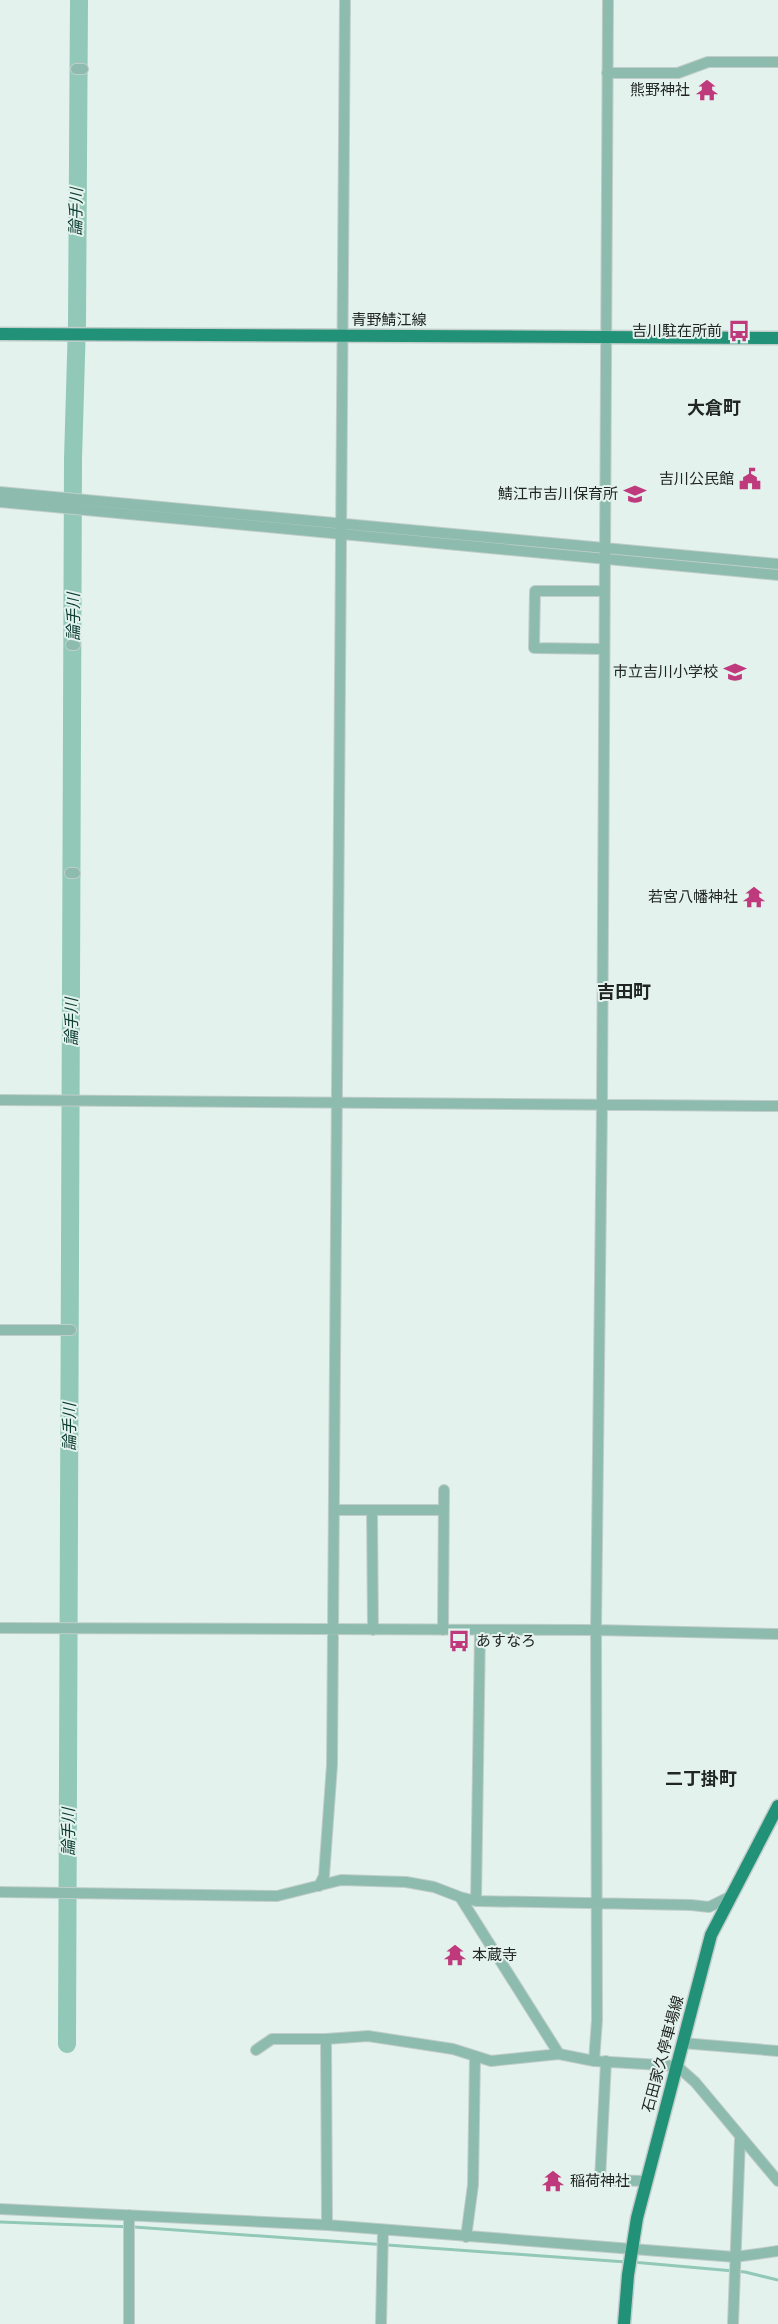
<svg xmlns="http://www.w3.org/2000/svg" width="778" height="2324" font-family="Cabin,'Noto Sans JP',sans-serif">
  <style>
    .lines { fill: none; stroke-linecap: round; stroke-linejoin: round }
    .stream { stroke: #91c8b7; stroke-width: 3 }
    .river { stroke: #91c8b7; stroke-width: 18 }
    .minor-casing { stroke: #c1cdc9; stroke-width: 12 }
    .major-casing { stroke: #c1cdc9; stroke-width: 15 }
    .minor { stroke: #8dbcae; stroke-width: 10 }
    .major { stroke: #219178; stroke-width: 12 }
    .labels { text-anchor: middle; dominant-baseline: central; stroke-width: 4; stroke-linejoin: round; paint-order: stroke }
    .poi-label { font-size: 15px; fill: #212624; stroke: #e4f2ed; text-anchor: end }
    .street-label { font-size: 15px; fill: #212624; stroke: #e4f2ed }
    .water-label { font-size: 16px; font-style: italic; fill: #0a3c30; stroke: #e4f2ed }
    .quarter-label { font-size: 18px; font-weight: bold; fill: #212624; stroke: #e4f2ed }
  </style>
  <rect width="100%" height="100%" fill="#e4f2ed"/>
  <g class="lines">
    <path class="stream" d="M0,2222L134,2227L626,2262
      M632,2262L745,2272L778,2280"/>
    <path class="river" d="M67,2044L73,459L77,323L79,0"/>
    <g class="minor-casing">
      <path id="minor" d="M76,69H83
        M607,73H678L708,62H778
        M0,492L778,564
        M0,502L778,575
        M71,645H75
        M604,649L534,648L535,591H604
        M70,873H75
        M0,1100L778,1106
        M0,1330H71
        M335,1510H444
        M372,1510L373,1630
        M0,1628L596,1630L778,1634
        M443,1630L444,1490
        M319,1886L324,1876L332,1765L345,0
        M0,1892L277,1896L341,1880L406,1882L434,1887L460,1897L476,1901L691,1905L709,1907L731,1896
        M460,1897L559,2054
        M476,1901L480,1630
        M326,2039L327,2225
        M682,2043L778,2051
        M256,2050L272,2039H326L368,2036L453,2049L491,2061L559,2054L594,2061L677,2066L695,2082L778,2181
        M594,2061L597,2020L596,1630L602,1105L608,0
        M606,2061L600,2180L646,2181
        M0,2209L327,2225L735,2257L778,2251
        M466,2237L473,2185L475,2056
        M129,2324V2215
        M381,2324L383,2230
        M733,2324L740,2139"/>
    </g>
    <g class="major-casing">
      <path id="major" d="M0,334L778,338
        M624,2324L628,2275L637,2218L711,1935L778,1806"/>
    </g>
    <use href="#minor" class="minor"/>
    <use href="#major" class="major"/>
  </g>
  <defs>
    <g id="temple-bare" transform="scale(1.725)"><path d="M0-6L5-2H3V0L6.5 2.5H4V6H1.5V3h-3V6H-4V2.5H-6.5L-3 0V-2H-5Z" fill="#bf3a7d" stroke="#e4f2ed" stroke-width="2.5" paint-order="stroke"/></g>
    <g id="bus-bare" transform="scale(1.725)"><path d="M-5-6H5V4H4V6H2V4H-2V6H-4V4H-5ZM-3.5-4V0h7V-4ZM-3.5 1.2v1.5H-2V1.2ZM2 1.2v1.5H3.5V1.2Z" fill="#bf3a7d" stroke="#e4f2ed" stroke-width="2.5" paint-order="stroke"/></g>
    <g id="civic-bare" transform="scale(1.725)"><path d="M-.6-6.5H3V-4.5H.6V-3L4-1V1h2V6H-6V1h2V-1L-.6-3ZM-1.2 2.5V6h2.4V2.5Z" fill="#bf3a7d" stroke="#e4f2ed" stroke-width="2.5" paint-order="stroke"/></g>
    <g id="school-bare" transform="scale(1.725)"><path d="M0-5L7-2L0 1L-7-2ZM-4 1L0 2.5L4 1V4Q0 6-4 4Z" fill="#bf3a7d" stroke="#e4f2ed" stroke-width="2.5" paint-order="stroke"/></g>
  </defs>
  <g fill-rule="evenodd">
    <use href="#temple-bare" x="707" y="90"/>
    <use href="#bus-bare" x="739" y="331"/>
    <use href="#civic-bare" x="750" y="479"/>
    <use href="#school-bare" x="635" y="494"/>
    <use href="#school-bare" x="735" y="672"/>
    <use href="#temple-bare" x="754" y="897"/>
    <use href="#bus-bare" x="459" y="1641"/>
    <use href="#temple-bare" x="455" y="1955"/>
    <use href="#temple-bare" x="553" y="2181"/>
  </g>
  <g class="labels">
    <g class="poi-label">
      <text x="690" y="90">熊野神社</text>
      <text x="722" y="331">吉川駐在所前</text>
      <text x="734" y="479">吉川公民館</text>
      <text x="618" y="494">鯖江市吉川保育所</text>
      <text x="718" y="672">市立吉川小学校</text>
      <text x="738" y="897">若宮八幡神社</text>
      <text x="476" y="1641" text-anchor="start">あすなろ</text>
      <text x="472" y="1955" text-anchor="start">本蔵寺</text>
      <text x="570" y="2181" text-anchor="start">稲荷神社</text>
    </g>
    <g class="street-label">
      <text x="389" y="320">青野鯖江線</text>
      <text transform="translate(663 2054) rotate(-75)">石田家久停車場線</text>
    </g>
    <g class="water-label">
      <text transform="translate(76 212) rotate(-89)">論手川</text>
      <text transform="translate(73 617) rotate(-90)">論手川</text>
      <text transform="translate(71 1022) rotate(-90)">論手川</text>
      <text transform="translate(69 1427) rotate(-90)">論手川</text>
      <text transform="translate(68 1832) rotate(-90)">論手川</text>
    </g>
    <g class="quarter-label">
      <text x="714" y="408">大倉町</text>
      <text x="624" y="992">吉田町</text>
      <text x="701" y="1779">二丁掛町</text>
    </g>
  </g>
</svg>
